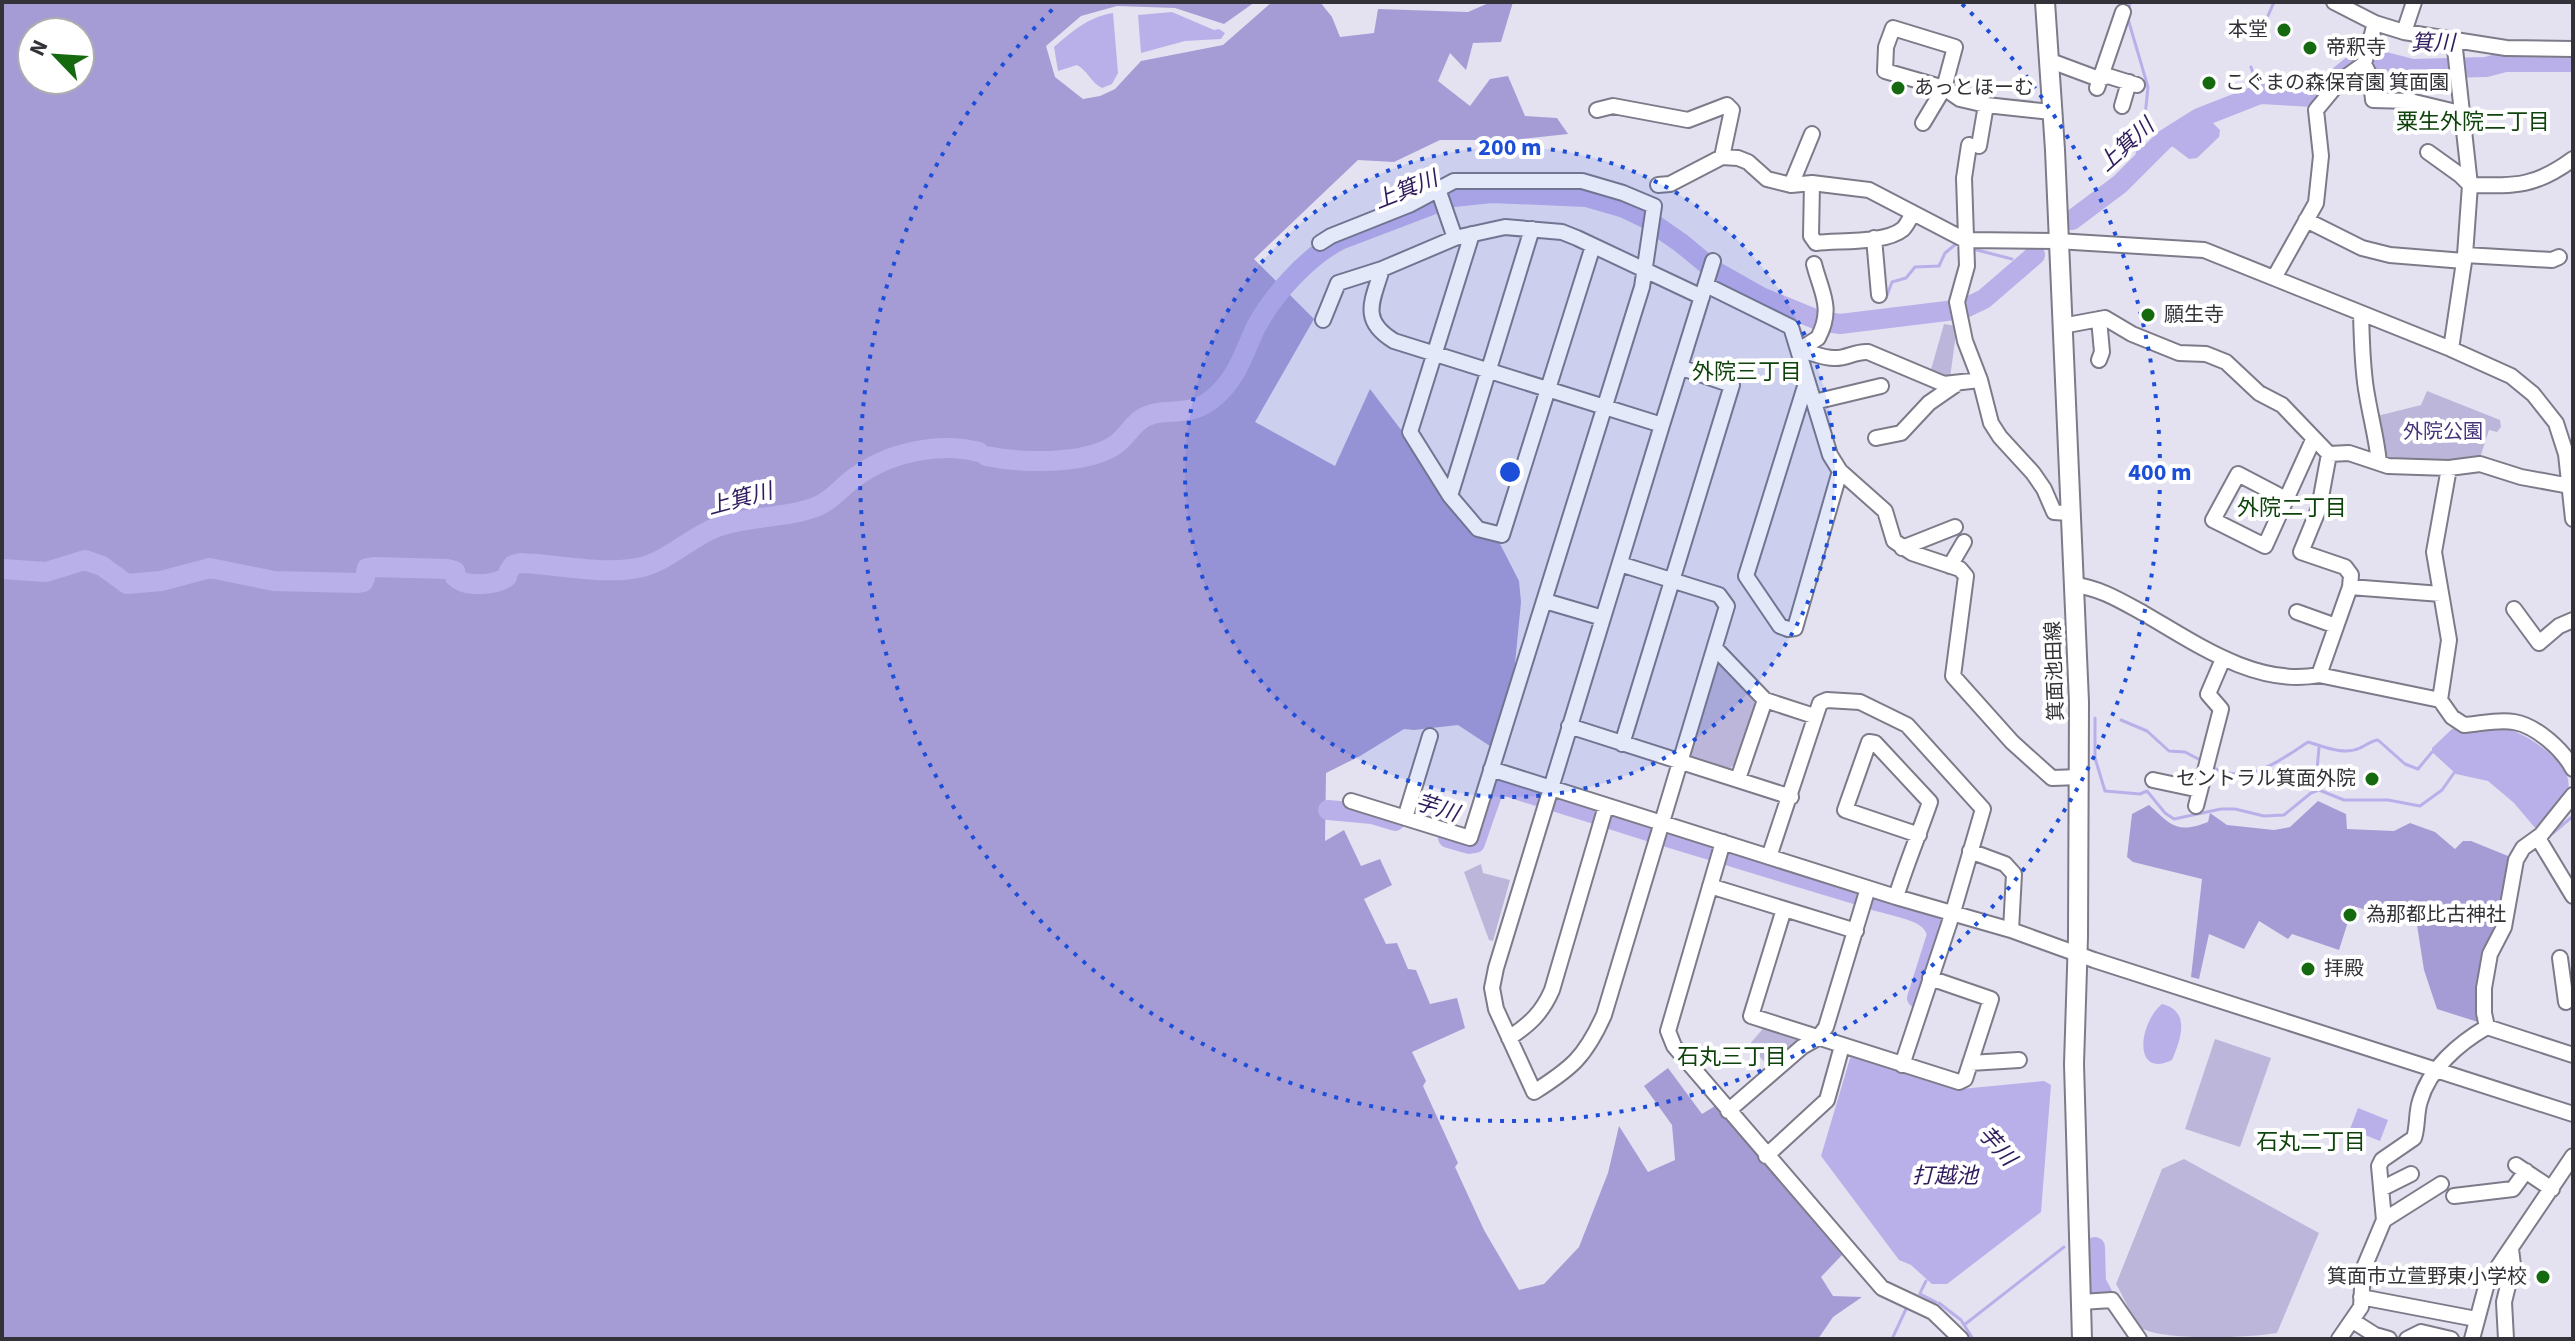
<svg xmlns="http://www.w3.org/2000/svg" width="2575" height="1341" font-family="'Source Sans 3','Noto Sans JP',sans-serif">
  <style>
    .green { fill: #bcb7da }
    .forest { fill: #a69cd5; fill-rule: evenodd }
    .water { fill: #bab0e9 }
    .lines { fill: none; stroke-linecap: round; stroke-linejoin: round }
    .stream { stroke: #bab0e9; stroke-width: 3 }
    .river { stroke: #bab0e9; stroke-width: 20 }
    .minor-casing { stroke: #7d7b89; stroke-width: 18 }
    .major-casing { stroke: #7d7b89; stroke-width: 22 }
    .minor { stroke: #fff; stroke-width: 14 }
    .major { stroke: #fff; stroke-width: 18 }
    .ring { fill: none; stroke: #1d4ed8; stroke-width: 4; stroke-dasharray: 4 8 }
    .poi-dot { fill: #156a10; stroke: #fff; stroke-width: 3 }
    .labels { text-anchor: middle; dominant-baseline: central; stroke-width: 8; stroke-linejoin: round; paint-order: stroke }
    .poi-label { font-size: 20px; fill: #333238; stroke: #fff; text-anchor: start }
    .park-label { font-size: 20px; fill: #47357a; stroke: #fff }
    .street-label { font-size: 20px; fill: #333238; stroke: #fff }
    .water-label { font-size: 22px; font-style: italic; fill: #2f1b5d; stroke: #fff }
    .neighbourhood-label { font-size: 22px; fill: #0f430c; stroke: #fff }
    .centre { fill: #1d4ed8; stroke: #fff; stroke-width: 4 }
    .ring-label { font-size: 24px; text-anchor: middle; font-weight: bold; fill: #1d4ed8; stroke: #fff; stroke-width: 8; stroke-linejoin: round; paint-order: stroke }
  </style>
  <rect width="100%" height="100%" fill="#e4e2f1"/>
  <path class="green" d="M1944,324L1957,326L1950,378L1930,373Z
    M2427,391L2500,420L2501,427L2497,432L2489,430L2479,461L2392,463L2386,458L2377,416L2421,405Z
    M1724,662L1758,698L1739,762L1730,768L1695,760L1687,753L1714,668Z
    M1481,864L1483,873L1510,880L1493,941L1489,940L1464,872Z
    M1766,1025L1799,1035L1801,1041L1770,1068L1749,1045Z
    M2215,1039L2271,1058L2240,1147L2185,1129Z
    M2184,1159L2319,1233L2277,1333C2248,1338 2163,1341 2141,1328C2131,1317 2124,1297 2116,1284L2162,1169Z"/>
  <path class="forest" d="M2,2H1255L1224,24L1175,8L1117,6L1081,16L1046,46L1055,77L1083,99L1100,96L1115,89L1141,61L1223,45L1272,2H1320L1332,17L1340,37L1374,33L1378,9L1468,12L1491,2H1513L1501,42L1473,43L1466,70L1450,53L1438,81L1470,106L1490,79L1508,76L1525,116L1557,118L1568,134L1512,140H1440L1394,162L1358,160L1254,259L1314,319L1255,422L1335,466L1370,389L1461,509L1498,540L1519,581L1521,602L1513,684L1493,748L1458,725L1414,730L1404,729L1360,756L1326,773L1325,841L1344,830L1361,866L1380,859L1392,885L1364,899L1386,944L1397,943L1408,969L1416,970L1430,1004L1457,998L1465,1028L1412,1052L1426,1081L1423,1086L1458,1163L1455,1167L1484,1230L1519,1290L1544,1284L1579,1247L1608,1173L1619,1126L1648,1172L1675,1160L1672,1125L1644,1086L1668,1068L1702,1114L1715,1106L1842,1255L1821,1277L1833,1296L1862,1297L1833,1317L1818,1339H2ZM32,32H80V80H32Z
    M2318,801L2346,814L2347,829L2394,831L2410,823L2435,832L2455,849L2463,841H2471L2513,858L2481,1023L2437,1009L2424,970L2417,925L2353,906L2339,950L2292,934L2288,939L2259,921L2244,949L2209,934L2199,979L2191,977L2202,879L2133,862L2127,857L2132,814L2149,805C2172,826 2177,834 2208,822L2210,813L2227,825L2274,830L2290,827Z"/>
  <path class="water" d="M1172,12L1214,30L1219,29L1225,33L1221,39L1185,41L1141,53L1138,15Z
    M1113,13L1118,73L1112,84L1102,88C1091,83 1088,71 1077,65L1058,71L1054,47C1073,31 1088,17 1113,13Z
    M2210,120L2220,130L2219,137L2197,158L2189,159L2172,146Z
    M2497,727C2519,727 2575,763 2568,789C2563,804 2547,817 2536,829L2514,803L2488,781L2456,774L2432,752V748L2452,729H2461L2462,733Z
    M2162,1004C2191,1011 2181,1039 2172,1060C2133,1079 2138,1024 2162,1004Z
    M1851,1055L1961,1089L2044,1081L2051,1085L2041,1212L1947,1284H1932L1911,1265L1899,1260L1821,1156Z
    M2358,1108L2388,1120L2380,1141L2350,1129Z"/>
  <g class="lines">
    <path class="stream" d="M2130,2L2128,19L2148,87L2142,145L2137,153L2142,161
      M2261,32L2274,2
      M2251,67L2260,94
      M2185,126L2189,132
      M2175,132L2180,139
      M1973,249L2012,259
      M2021,262L2025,263
      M1886,298L1892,282L1906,278L1915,267L1939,266L1945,253L1956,244L1960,245
      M2095,718V758L2105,791L2140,794L2147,791L2165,813L2174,819L2221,809H2235L2264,816L2284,815L2311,793L2319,790L2344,800H2388L2420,806L2442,790L2454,773
      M2121,720L2147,731L2169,751L2185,752L2204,762
      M2210,766C2247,787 2277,762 2308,742C2323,746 2343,756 2360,748C2367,745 2370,741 2378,740L2405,764L2418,769L2432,752
      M2315,791L2319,748
      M2547,834L2553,833L2573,816
      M1922,1289L1926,1281
      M1921,1291L1920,1294L1936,1302
      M1939,1303L1961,1320L1973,1339
      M1964,1325L2064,1247
      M1892,1339L1906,1309"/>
    <path class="river" d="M2072,220L2120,184L2164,140L2199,118L2260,94L2313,97L2359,60L2381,61L2412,69L2486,67L2505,62H2573
      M986,456C1021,463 1080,465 1112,447C1125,440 1131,425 1143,418C1165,405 1190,421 1217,395C1238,376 1244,352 1256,327C1273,295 1308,256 1340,240L1453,197L1492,193L1586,197L1624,208L1645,218L1681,243L1715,271L1761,297L1820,321L1840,324L1963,309L1984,299L2035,255
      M2,569L46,572L85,560L102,566L127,584L161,581L210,568L274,581L358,583L363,582L365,578
      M509,571L513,565L520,563C557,564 606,576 642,567C669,560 691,537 717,527C750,515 786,519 818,506C834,499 843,485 857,476C890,452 940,442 979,452
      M366,573L367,568L373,567L448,569L455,571
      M455,577C466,588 495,585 507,577
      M1553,801L1598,815
      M1328,810L1372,814L1395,821
      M1610,819L1654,833
      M1667,837L1858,895
      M1448,838L1469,844L1475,843L1496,783L1537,796
      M1874,900C1895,907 1934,910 1937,935L1917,998
      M2095,1247L2096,1282L2102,1293"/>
    <g class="minor-casing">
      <path id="minor" d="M2334,2L2375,23L2404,32L2506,48L2573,49
        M2404,32L2414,2
        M2048,60L2099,79L2108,76L2137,85
        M2364,64L2371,78L2373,100L2410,101L2460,113
        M2097,88L2123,12
        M2122,106L2129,82
        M1597,110L1613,106L1688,120L1727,105L1732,110L1722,157
        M1923,123L1944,88L1955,47L1893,28L1886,47L1885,71L1944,88L1960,99L1986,105L2051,112
        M1969,145L1964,178L1967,266L1957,302L1965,341L1980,380L1991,423L2000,437L2033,473L2044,489L2054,512L2069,513
        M1979,146L1986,105
        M2428,152L2460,175L2470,185C2516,186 2535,187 2573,159
        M1812,183L1811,236L1816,243C1838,240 1885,244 1903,229C1907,225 1910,218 1913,213
        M1658,185L1670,184L1722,157L1738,158L1748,162L1767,179L1791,185L1812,183L1869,190L1965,240L2057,241L2204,250L2451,349L2511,376L2533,394L2556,423L2566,454L2573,519
        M1791,185L1812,134
        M1438,189L1455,238
        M2306,220L2362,248L2390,255L2464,261
        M1472,234L1410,432L1450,496L1478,529L1502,535L1593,246
        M1874,238L1879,295
        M1320,243L1331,236L1409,205L1454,181H1582L1623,193L1654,206L1642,287L1470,838L1351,801
        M2465,255L2552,260L2559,257
        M1382,269C1373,300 1359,320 1394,341L1662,425
        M2274,278L2316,203L2321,156L2316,110L2340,81L2364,64L2375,23
        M1706,285L1791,327L1830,455L1840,471L1885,511L1894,541L1912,553L1960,569L1966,576L1953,676L2012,742L2052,778L2080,777
        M2361,314C2362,341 2362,369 2367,395C2371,419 2377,440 2379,463
        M2099,319L2102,352L2099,360
        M1323,320L1338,283L1382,269L1455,238L1505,227L1562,232L1577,238L1702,297
        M2062,326L2105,318L2132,334L2179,353L2206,354L2226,362L2259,393L2282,405L2329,454L2349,453L2388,466L2449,468L2480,464L2521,477L2570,486
        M2451,349L2465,255L2470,185L2454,40
        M1799,350C1811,352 1822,358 1834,358C1846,359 1855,351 1868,352L1944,384L1980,380
        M1799,350L1818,338C1834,308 1821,292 1814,264
        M1807,380L1746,576L1780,626L1788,629L1795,628L1840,471
        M1814,402L1881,386
        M1876,438L1901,433L1929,403L1955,385
        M1450,496L1532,229
        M2286,499L2238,474L2213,520L2265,546L2313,440
        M1902,548L1955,527
        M1620,564L1719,595L1727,606L1604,1015C1585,1057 1572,1068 1534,1092L1496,1009L1492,988L1496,968L1662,425L1713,261
        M1950,566L1964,542
        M2075,585C2100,588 2121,601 2143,613C2195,643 2256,687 2319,675L2440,700L2452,717L2464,725C2480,724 2498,719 2514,722C2537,726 2563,750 2573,769
        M2350,587L2441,594
        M1545,601L1603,618
        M2514,609L2539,643L2559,626L2573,620
        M2297,612L2336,626
        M1715,648L1765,700L1814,716
        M2319,675L2350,587L2351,575L2345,567L2301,552L2319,508L2329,454
        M2440,700L2449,640L2434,552L2449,468
        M1569,726L1791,797
        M1622,744L1732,385L1682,368
        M1491,769L1896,897L2011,930L2094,960L2573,1114
        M1738,779L1765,700
        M2153,780L2200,790
        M2196,806L2221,709L2208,694L2223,659
        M1405,818L1430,736
        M2538,838L2573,896
        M1723,842L1668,1031L1674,1046L1882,1288L1933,1312L1961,1339
        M1970,851L2005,864L2014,874L2011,930
        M1769,857L1820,703L1827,700L1860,702L1907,725L1983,809L1953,912L1902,1065
        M1710,886L1856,931
        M1896,897C1906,865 1919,834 1930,802L1875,743L1869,742L1845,810L1919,835
        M1784,909L1751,1016L1959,1082L1965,1079L1991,999L1930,978
        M2560,958L2566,1002
        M2487,1027L2484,1013V988L2490,954L2504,927L2516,860L2523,848L2541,835L2573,795
        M1509,1038C1530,1024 1542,1013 1552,990L1606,806
        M1970,1063L2019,1060
        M1728,1111L1802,1047L1818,1038L1826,1027L1868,888
        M1766,1156L1827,1100L1842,1046
        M2516,1165L2552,1189
        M2381,1189L2411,1174
        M2454,1196L2513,1189L2526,1171
        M2384,1220L2441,1184
        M2361,1297L2476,1319
        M2081,1302L2112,1300L2139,1339
        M2353,1321L2375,1335L2389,1339
        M2339,1339L2361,1307L2363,1270L2384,1220L2379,1166L2382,1160L2414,1138C2418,1126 2416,1113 2420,1101C2429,1069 2459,1043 2487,1027L2573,1055
        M2407,1339L2421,1332L2451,1339
        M2472,1339L2487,1283L2573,1156
        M2506,1339L2504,1302L2513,1265L2511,1249"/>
    </g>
    <g class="major-casing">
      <path id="major" d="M2045,2L2055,150L2079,702L2078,937L2074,1064L2082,1339"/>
    </g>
    <use href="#minor" class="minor"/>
    <use href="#major" class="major"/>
  </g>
  <circle cx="1510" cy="472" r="325" fill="#1d4ed8" fill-opacity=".12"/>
  <g class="ring">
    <circle cx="1510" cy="472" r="325"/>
    <path d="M1962 4A650 650 0 1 1 1058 4"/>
  </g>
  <g class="poi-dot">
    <circle cx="2284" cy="30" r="8"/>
    <circle cx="2310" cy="48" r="8"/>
    <circle cx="2209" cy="83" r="8"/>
    <circle cx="1898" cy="88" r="8"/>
    <circle cx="2148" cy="315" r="8"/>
    <circle cx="2372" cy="779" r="8"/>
    <circle cx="2350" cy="915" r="8"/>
    <circle cx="2308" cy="969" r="8"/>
    <circle cx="2543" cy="1277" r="8"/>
  </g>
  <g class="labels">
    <g class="poi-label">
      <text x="2268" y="30" text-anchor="end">本堂</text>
      <text x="2326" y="48">帝釈寺</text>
      <text x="2225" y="83">こぐまの森保育園 箕面園</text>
      <text x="1914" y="88">あっとほーむ</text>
      <text x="2164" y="315">願生寺</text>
      <text x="2356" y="779" text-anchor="end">セントラル箕面外院</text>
      <text x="2366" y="915">為那都比古神社</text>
      <text x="2324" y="969">拝殿</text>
      <text x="2527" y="1277" text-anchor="end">箕面市立萱野東小学校</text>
    </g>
    <g class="park-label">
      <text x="2443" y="432">外院公園</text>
    </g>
    <g class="street-label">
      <text transform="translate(2055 671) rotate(-92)">箕面池田線</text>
    </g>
    <g class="water-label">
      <text x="2433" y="43">箕川</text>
      <text transform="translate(2126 145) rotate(-42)">上箕川</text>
      <text transform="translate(1406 190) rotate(-22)">上箕川</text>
      <text transform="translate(740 499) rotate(-15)">上箕川</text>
      <text transform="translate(1437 808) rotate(17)">芋川</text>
      <text transform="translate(1997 1146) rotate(48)">芋川</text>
      <text x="1945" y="1176">打越池</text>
    </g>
    <g class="neighbourhood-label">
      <text x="2473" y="122">粟生外院二丁目</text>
      <text x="1747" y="372">外院三丁目</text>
      <text x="2292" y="508">外院二丁目</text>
      <text x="1732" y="1057">石丸三丁目</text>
      <text x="2311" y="1142">石丸二丁目</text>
    </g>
  </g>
  <circle cx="1510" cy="472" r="12" class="centre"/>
  <g class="ring-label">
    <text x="1510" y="155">200 m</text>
    <text x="2160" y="480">400 m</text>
  </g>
  <rect width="2575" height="1341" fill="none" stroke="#333238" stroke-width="8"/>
  <g transform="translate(56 56) rotate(295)"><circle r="38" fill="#ffffff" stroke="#adadaf" stroke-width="2"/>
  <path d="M0-6L14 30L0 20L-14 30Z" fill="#156a10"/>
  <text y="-12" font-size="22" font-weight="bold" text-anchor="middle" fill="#333238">N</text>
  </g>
</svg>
